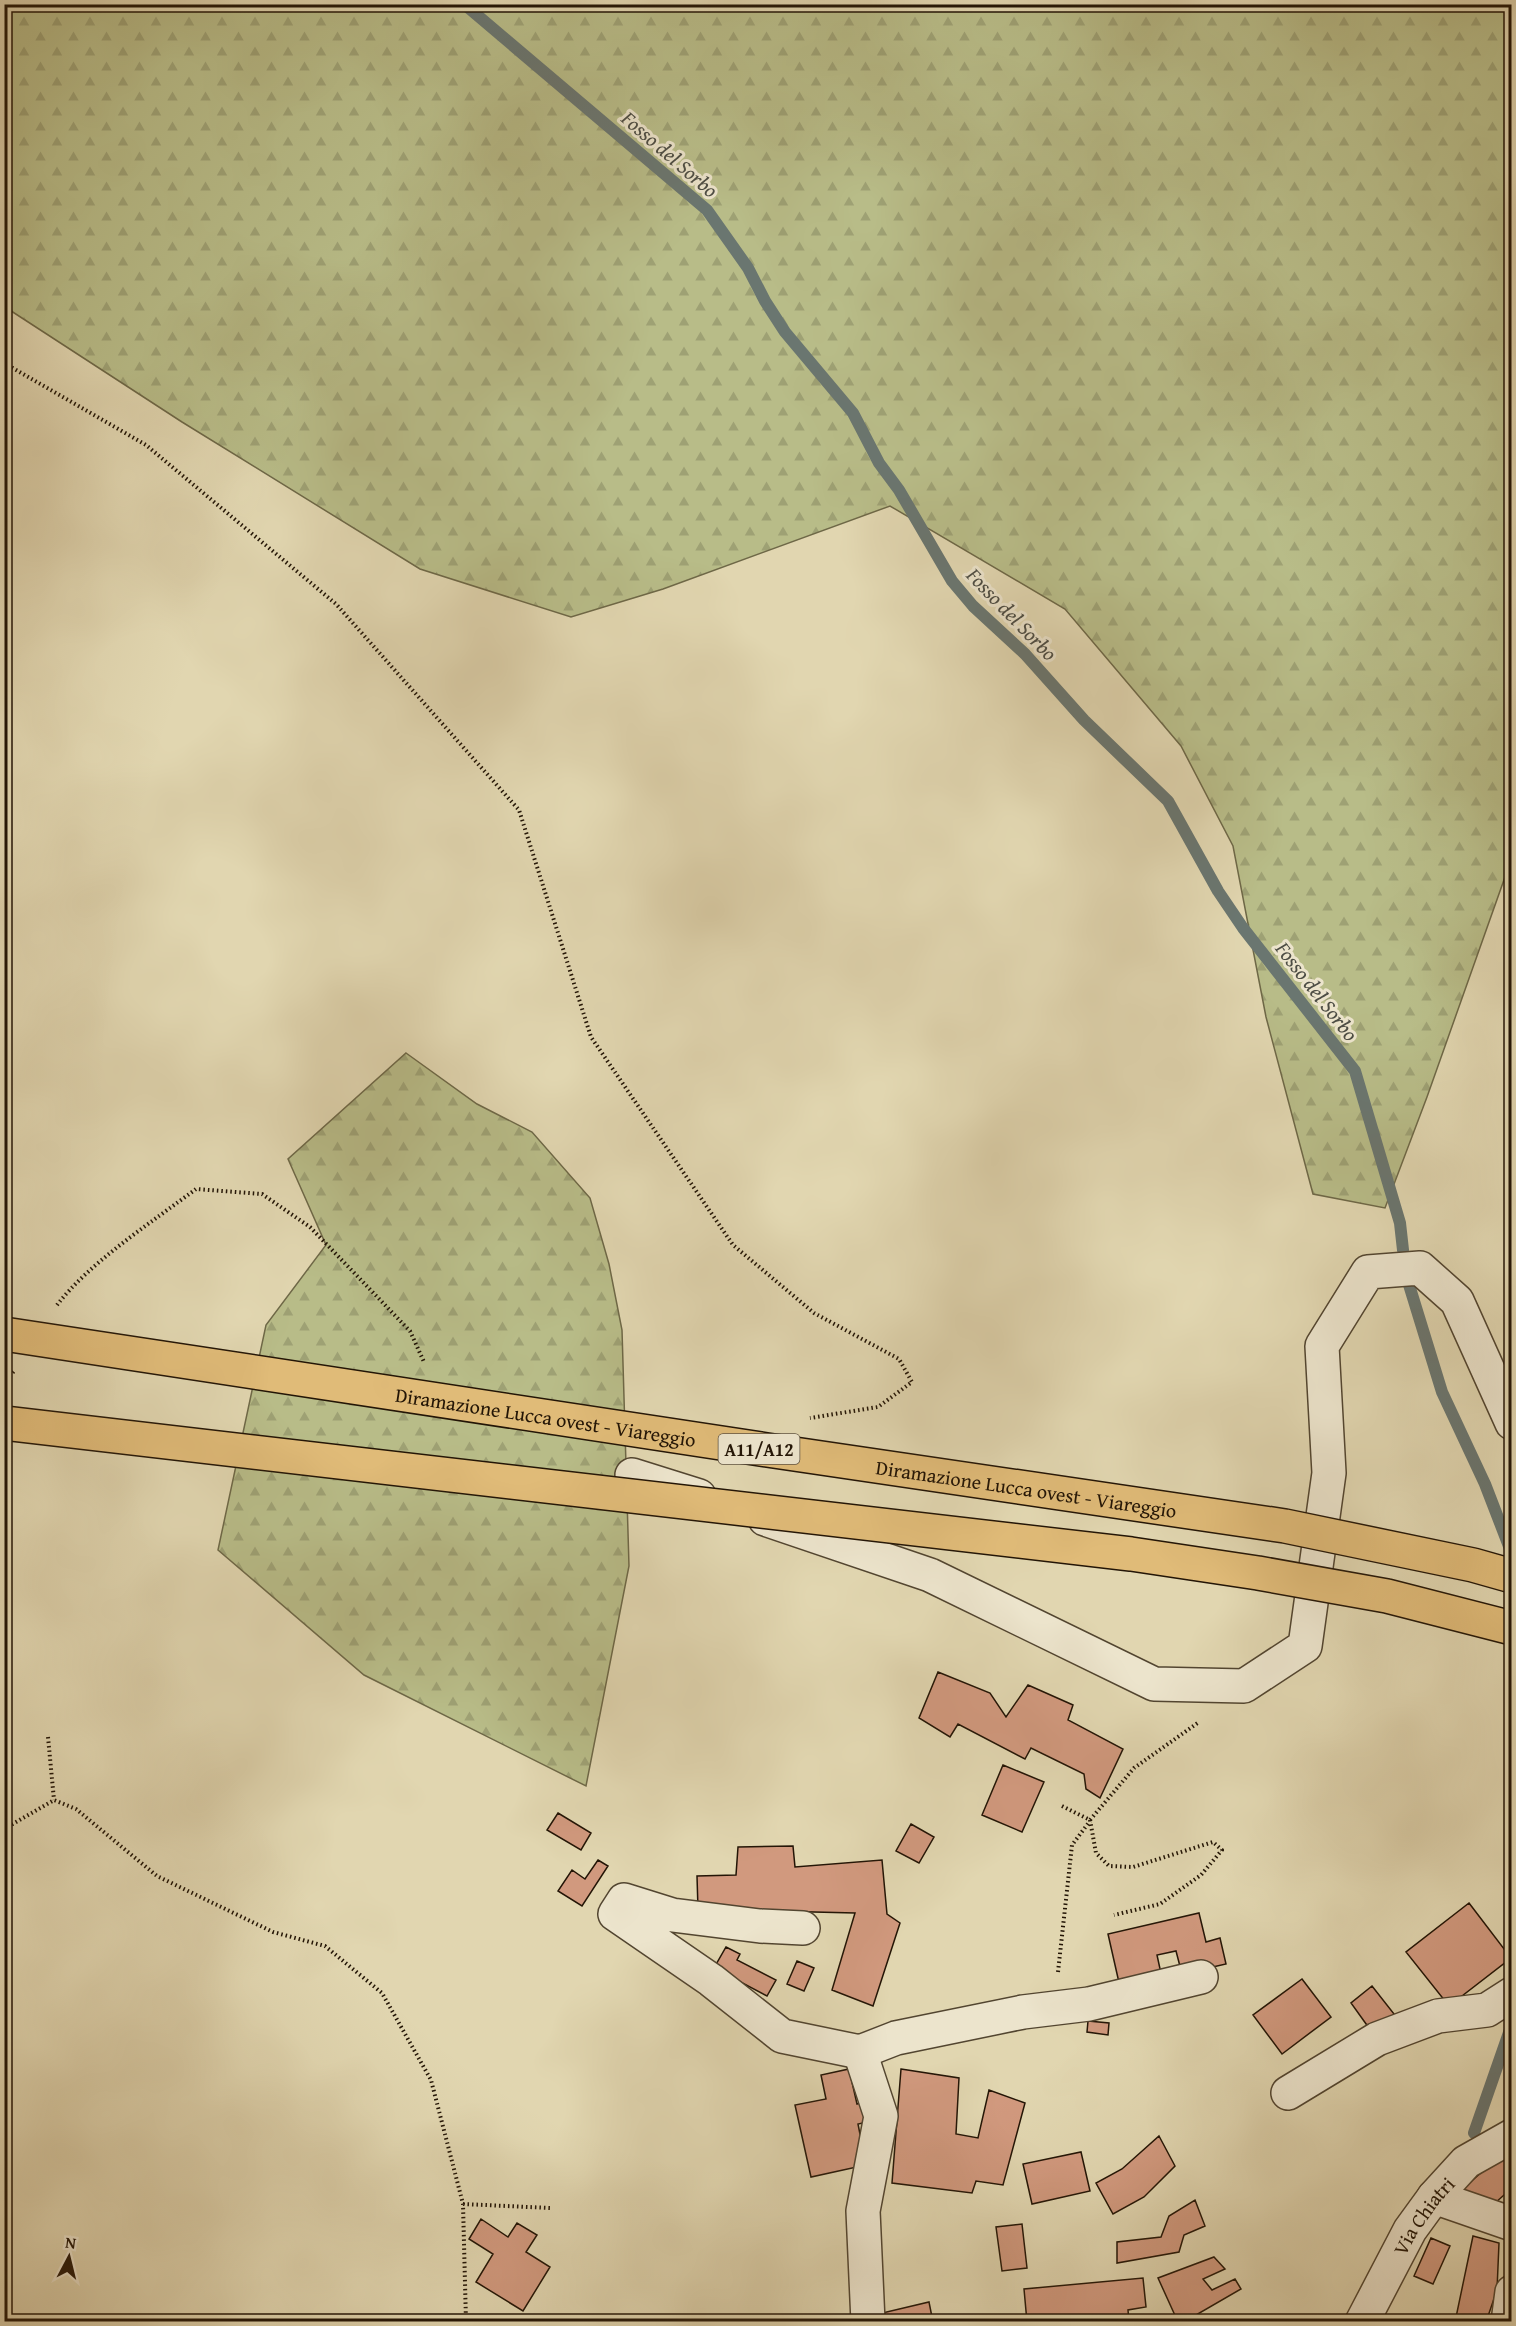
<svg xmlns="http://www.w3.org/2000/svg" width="1516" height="2326" font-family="'Gentium Book Plus',serif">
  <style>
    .forest { fill: url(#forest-firs); stroke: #6e6847; stroke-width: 1.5 }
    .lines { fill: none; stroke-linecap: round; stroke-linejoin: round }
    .stream { stroke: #6a7670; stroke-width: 12 }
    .building { fill: #d1997e; stroke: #231506; stroke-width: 1.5 }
    .minor-casing { stroke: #524530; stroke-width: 36 }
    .path { stroke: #231506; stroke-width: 4; stroke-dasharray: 1.5 3; stroke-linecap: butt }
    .minor { stroke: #ece4cc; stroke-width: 33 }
    .highway-bridge-casing { stroke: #231506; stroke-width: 36; stroke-linecap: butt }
    .highway-bridge { stroke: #e0bb78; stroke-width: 33 }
    .labels { text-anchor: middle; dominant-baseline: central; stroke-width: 6; stroke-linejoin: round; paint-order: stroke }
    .shield { fill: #ece4cc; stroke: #5f5341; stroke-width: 1.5 }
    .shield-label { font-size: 18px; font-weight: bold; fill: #231506 }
    .street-label { font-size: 20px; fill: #231506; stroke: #ece4cc }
    .water-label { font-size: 21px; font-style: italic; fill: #4d4d44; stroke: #ece4cc }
  </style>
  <defs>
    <pattern id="forest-firs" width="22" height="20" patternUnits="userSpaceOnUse" patternTransform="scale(1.5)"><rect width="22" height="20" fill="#b8bc88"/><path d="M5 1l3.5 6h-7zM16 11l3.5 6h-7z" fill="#9ea174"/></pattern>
  </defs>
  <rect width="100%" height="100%" fill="#e1d6b0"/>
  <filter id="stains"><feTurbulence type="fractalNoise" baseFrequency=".00333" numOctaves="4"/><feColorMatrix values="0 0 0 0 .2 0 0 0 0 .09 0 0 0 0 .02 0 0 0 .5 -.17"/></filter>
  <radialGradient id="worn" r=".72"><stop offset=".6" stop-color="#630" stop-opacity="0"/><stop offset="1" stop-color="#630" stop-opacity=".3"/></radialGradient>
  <path class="forest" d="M4,5H1511V860L1427,1097L1385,1208L1313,1194L1266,1017L1233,846L1181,746L1065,609L890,506L663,589L571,617L420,569L182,422L5,307Z
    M406,1053L477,1104L532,1132L590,1198L609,1264L622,1330L629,1566L586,1786L364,1675L218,1550L266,1325L326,1245L288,1159Z"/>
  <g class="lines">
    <path class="stream" d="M464,4L707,210L748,268L765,301L785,332L853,413L879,463L899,490L952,581L973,606L1025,654L1084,720L1168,801L1218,891L1243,928L1355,1071L1400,1223L1403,1250
      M1406,1275L1442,1392L1485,1484L1512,1554
      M1474,2133L1512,2024"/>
  </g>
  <path class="building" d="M938,1672L990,1693L1006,1717L1028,1685L1073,1705L1068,1720L1123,1749L1100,1798L1086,1789L1084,1774L1031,1748L1025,1759L958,1724L950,1737L919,1718Z
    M1003,1765L1044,1782L1022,1832L982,1815Z
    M558,1813L591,1833L581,1850L547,1830Z
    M911,1824L934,1837L919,1863L896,1851Z
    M793,1846L795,1867L882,1860L887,1914L900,1923L873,2006L832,1990L855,1913L698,1909L697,1876L736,1875L738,1847Z
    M598,1860L608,1866L582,1906L558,1891L572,1870L585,1879Z
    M1469,1903L1511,1958L1449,2006L1406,1952Z
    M1199,1913L1206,1942L1220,1938L1226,1964L1182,1974L1176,1951L1157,1955L1162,1978L1120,1987L1108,1934Z
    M726,1947L740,1954L737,1960L776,1980L767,1996L714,1968Z
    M797,1961L814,1968L804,1991L787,1984Z
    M1302,1979L1331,2017L1282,2054L1253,2015Z
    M1372,1986L1398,2019L1369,2028L1351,2003Z
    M1088,2021L1109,2023L1108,2035L1087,2032Z
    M849,2069L857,2104L867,2101L872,2121L858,2124L866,2165L811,2177L795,2105L826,2099L821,2075Z
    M901,2069L959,2078L956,2134L978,2138L989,2090L1025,2103L1003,2185L976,2181L972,2193L892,2183Z
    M1159,2136L1175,2166L1144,2197L1113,2214L1096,2183L1122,2169Z
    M1081,2152L1090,2191L1032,2204L1023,2164Z
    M1499,2157L1512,2159V2188L1495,2203L1459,2192Z
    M1195,2200L1205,2226L1184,2235L1179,2252L1117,2263V2242L1161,2237L1169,2216Z
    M481,2219L508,2237L517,2223L537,2235L526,2252L550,2267L523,2311L476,2282L493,2254L469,2239Z
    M1022,2224L1027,2268L1002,2271L996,2227Z
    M1473,2236L1499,2243L1497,2290L1486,2322H1455Z
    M1431,2238L1450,2246L1433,2284L1414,2276Z
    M1214,2257L1225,2269L1203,2279L1212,2290L1235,2279L1241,2289L1184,2322H1178L1158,2278Z
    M1143,2278L1146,2307L1128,2310L1129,2322H1027L1024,2289Z
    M929,2302L933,2322H879L878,2314Z"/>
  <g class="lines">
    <g class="minor-casing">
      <g id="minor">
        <path d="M632,1475L699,1496"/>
        <path d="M765,1519L930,1575L1154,1684L1244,1686L1305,1646L1329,1473L1322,1346L1368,1272L1420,1268L1457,1301L1512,1423"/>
        <path d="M803,1928L760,1926L672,1915L624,1900L615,1914L711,1980L782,2036L860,2052L896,2038L1023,2012L1089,2004L1201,1977"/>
        <path d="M860,2052L881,2116L863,2211L868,2322"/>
        <path d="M1288,2093L1377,2039L1438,2016L1487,2010L1512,1994"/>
        <path d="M1434,2197L1512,2224"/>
        <path id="s1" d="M1362,2322L1410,2230L1434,2197L1466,2162L1512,2136"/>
        <path d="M1508,2322L1512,2292"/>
      </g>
    </g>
    <path class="path" d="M4,363L146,445L336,604L519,810L591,1037L733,1245L814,1313L899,1359L912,1382L878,1407L810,1418
      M57,1305C90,1262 152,1222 196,1189L262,1194L310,1227L410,1331L424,1362
      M4,1383L14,1371
      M48,1737L54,1800
      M1062,1806L1090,1820L1134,1768L1199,1722
      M1090,1820L1096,1853L1109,1866L1133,1867L1213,1842L1222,1850L1201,1875L1160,1904L1114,1915
      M4,1829L54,1800L76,1809L157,1876L273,1932L325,1946L382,1993L431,2080L463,2204L466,2322
      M1058,1972L1072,1845L1090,1821
      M463,2204L550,2208"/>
    <use href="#minor" class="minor"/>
    <g class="highway-bridge-casing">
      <g id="highway-bridge">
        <path id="s2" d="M4,1334L767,1450L1285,1526L1473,1565L1512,1576"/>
        <path d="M4,1423L1131,1554L1258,1573L1387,1596L1512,1628"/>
      </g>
    </g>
    <use href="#highway-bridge" class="highway-bridge"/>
  </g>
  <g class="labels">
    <rect class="shield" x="718.5" y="1434" width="81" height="30" rx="4.5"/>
    <g class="shield-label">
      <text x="759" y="1449">A11/A12</text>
    </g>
    <g class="street-label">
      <text stroke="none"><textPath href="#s2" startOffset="548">Diramazione Lucca ovest - Viareggio</textPath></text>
      <text stroke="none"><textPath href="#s2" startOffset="1034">Diramazione Lucca ovest - Viareggio</textPath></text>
      <text stroke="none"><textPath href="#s1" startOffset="123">Via Chiatri</textPath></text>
    </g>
    <g class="water-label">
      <text transform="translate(670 154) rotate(41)">Fosso del Sorbo</text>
      <text transform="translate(1012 614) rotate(46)">Fosso del Sorbo</text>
      <text transform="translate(1317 991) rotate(52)">Fosso del Sorbo</text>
    </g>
  </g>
  <rect width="1516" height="2326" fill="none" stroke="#e1d6b0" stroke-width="24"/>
  <rect x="6" y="6" width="1504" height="2314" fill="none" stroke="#231506" stroke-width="3"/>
  <rect x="12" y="12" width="1492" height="2302" fill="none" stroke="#231506" stroke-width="1.5"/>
  <g transform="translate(69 2257) rotate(7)" stroke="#ece4cc" stroke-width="4.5" paint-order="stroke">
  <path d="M0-4.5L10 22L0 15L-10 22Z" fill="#231506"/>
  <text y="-9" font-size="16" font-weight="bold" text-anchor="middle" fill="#231506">N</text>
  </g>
  <rect width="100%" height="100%" filter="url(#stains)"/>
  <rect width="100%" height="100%" fill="url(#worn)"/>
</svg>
